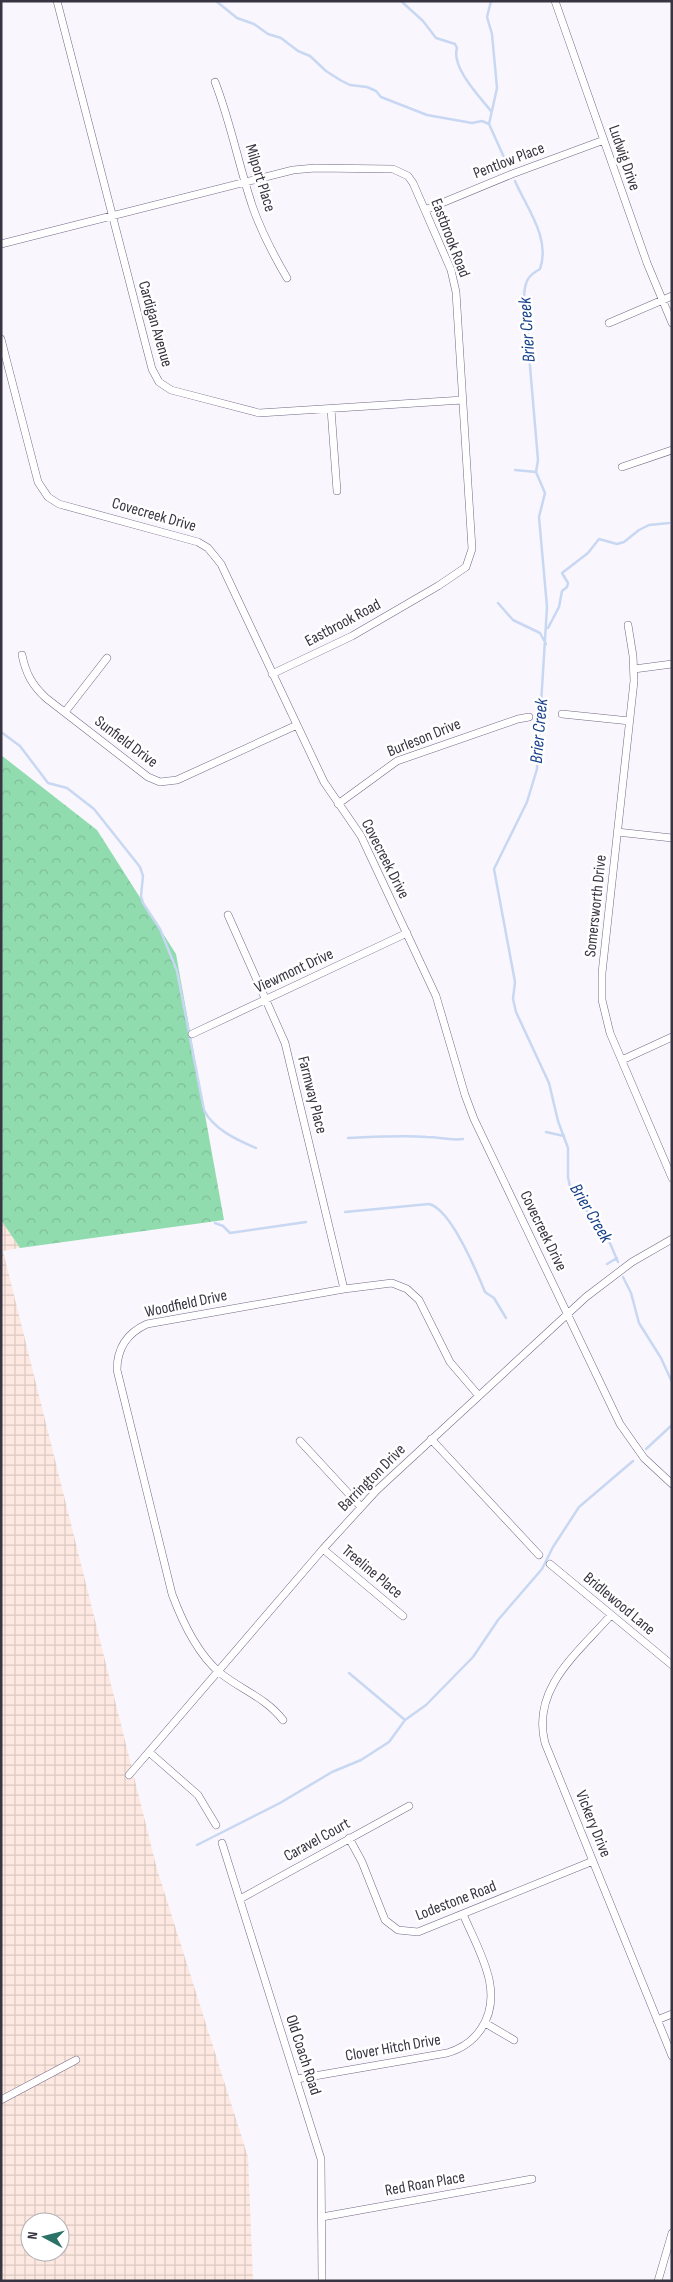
<svg xmlns="http://www.w3.org/2000/svg" width="673" height="2282" font-family="'Sofia Sans Condensed',sans-serif">
  <style>
    .industrial { fill: url(#industrial-grid); fill-rule: evenodd }
    .forest { fill: url(#forest-crowns) }
    .lines { fill: none; stroke-linecap: round; stroke-linejoin: round }
    .stream { stroke: #c8d7f2; stroke-width: 2.5 }
    .street-casing { stroke: #726885; stroke-width: 8 }
    .street { stroke: #fff; stroke-width: 7 }
    .labels { text-anchor: middle; dominant-baseline: central; stroke-width: 5; stroke-linejoin: round; paint-order: stroke }
    .street-label { font-size: 16px; fill: #383441; stroke: #fff }
    .water-label { font-size: 18px; font-style: italic; fill: #17408a; stroke: #fff }
  </style>
  <defs>
    <pattern id="industrial-grid" width="8" height="8" patternUnits="userSpaceOnUse" patternTransform="scale(1.25)"><rect width="8" height="8" fill="#fde9e1"/><path d="M0 4h8M4 0v8" fill="none" stroke="#dac8c2"/></pattern>
    <pattern id="forest-crowns" width="20" height="18" patternUnits="userSpaceOnUse" patternTransform="scale(1.25)"><rect width="20" height="18" fill="#91dcaf"/><path d="M2 6a3 3 0 1 1 6 0M12 15a3 3 0 1 1 6 0" fill="none" stroke="#7ebd98"/></pattern>
  </defs>
  <rect width="100%" height="100%" fill="#f9f7fd"/>
  <path class="industrial" d="M1,1220L20,1248L3,1251L157,1869L248,2157L253,2281H1ZM30,2222H60V2252H30Z"/>
  <path class="forest" d="M1,755L97,830L176,954L224,1220L20,1248L1,1220Z"/>
  <g class="lines">
    <path class="stream" d="M216,1L237,18L254,24L268,34L281,38L298,51L310,56L326,71L340,80L350,85L367,87L376,91L381,97L427,115L472,123L482,121L489,124
      M401,1L423,21L436,38L455,44L457,48C451,67 479,96 491,111
      M491,1L487,17L492,34L497,88L489,124L507,164
      M515,181C526,207 551,238 540,269C527,276 525,282 524,296L538,460L536,472L545,493L539,517L547,607L537,769L527,802L494,869L515,982L513,999L516,1012L549,1083L558,1121L568,1148V1177L570,1187L584,1208L604,1229L618,1262
      M515,470L536,472
      M498,603L513,620L540,633L546,644
      M548,628L559,607L562,591L567,587L568,583L562,573L588,553L599,539L617,544L624,542L639,530L649,525L669,523
      M1,732L20,746L48,783L67,788L94,809L140,867L143,876L141,896L143,903L160,929L177,971L204,1110C213,1129 237,1140 256,1148
      M546,1132L564,1136
      M348,1138C374,1137 401,1135 427,1137C440,1137 450,1141 463,1139
      M345,1212L429,1204C451,1209 476,1270 485,1292L494,1298L506,1318
      M215,1223L223,1226L230,1233L306,1222
      M607,1264L617,1258
      M623,1277L631,1293L639,1323L661,1358L672,1382
      M646,1449L672,1425
      M349,1673L405,1720
      M197,1845L280,1803L332,1772L361,1760L389,1742L405,1720L426,1705L473,1657L498,1620L542,1569L553,1547L579,1507L633,1461"/>
    <g class="street-casing">
      <path id="street" d="M57,1L152,369L159,382L171,390L259,413L463,400
        M555,1L647,263L672,323
        M215,82C231,123 239,167 253,208C262,233 274,256 287,278
        M425,210L512,174L604,140
        M1,244L293,170L315,168L393,169L408,176L413,183L451,270L456,292L472,549L466,567L438,586L352,636L272,674
        M609,323L672,296
        M1,339L38,482L48,497L59,504L198,542L208,548L221,564L324,782L361,836L436,996L465,1095L474,1119L620,1424L644,1458L672,1484
        M331,409L337,491
        M622,467L672,450
        M628,625L633,656L634,681L602,973V1000L610,1033L672,1178
        M22,655C26,674 32,685 46,698L148,777L160,782L177,780L297,725
        M634,669L672,664
        M65,712L107,658
        M562,714L630,721
        M338,804L397,761L518,719L529,717
        M617,832L672,838
        M228,915L285,1043L344,1289
        M192,1034L407,933
        M622,1060L672,1037
        M431,1439L539,1555
        M300,1441L361,1507
        M323,1549L403,1616
        M550,1564L672,1665
        M611,1615C578,1653 531,1688 545,1743L672,2056
        M283,1720C265,1697 241,1690 219,1672C196,1652 182,1621 172,1594L117,1370C117,1349 127,1333 147,1324L344,1289L392,1283L407,1289L419,1300L450,1362L479,1396
        M149,1752L198,1795L216,1825
        M129,1775L323,1549L377,1490L586,1297L632,1262L672,1239
        M349,1838L362,1862L385,1920L398,1930L418,1932L593,1861
        M222,1843L321,2159L322,2281
        M240,1899L409,1806
        M657,2020L672,2014
        M485,2023L514,2040
        M297,2079L447,2053C461,2049 473,2041 481,2029C506,1992 478,1950 463,1914
        M1,2100L76,2060
        M322,2217L532,2179
        M658,2281L672,2233"/>
    </g>
    <use href="#street" class="street"/>
  </g>
  <g class="labels">
    <g class="street-label">
      <text transform="translate(624 158) rotate(71)">Ludwig Drive</text>
      <text transform="translate(509 161) rotate(-21)">Pentlow Place</text>
      <text transform="translate(260 178) rotate(73)">Milport Place</text>
      <text transform="translate(450 238) rotate(69)">Eastbrook Road</text>
      <text transform="translate(155 324) rotate(74)">Cardigan Avenue</text>
      <text transform="translate(154 515) rotate(16)">Covecreek Drive</text>
      <text transform="translate(343 623) rotate(-28)">Eastbrook Road</text>
      <text transform="translate(424 738) rotate(-22)">Burleson Drive</text>
      <text transform="translate(126 742) rotate(37)">Sunfield Drive</text>
      <text transform="translate(385 859) rotate(63)">Covecreek Drive</text>
      <text transform="translate(596 906) rotate(-84)">Somersworth Drive</text>
      <text transform="translate(294 971) rotate(-25)">Viewmont Drive</text>
      <text transform="translate(312 1095) rotate(76)">Farmway Place</text>
      <text transform="translate(543 1231) rotate(64)">Covecreek Drive</text>
      <text transform="translate(186 1304) rotate(-12)">Woodfield Drive</text>
      <text transform="translate(372 1478) rotate(-45)">Barrington Drive</text>
      <text transform="translate(372 1572) rotate(40)">Treeline Place</text>
      <text transform="translate(619 1604) rotate(40)">Bridlewood Lane</text>
      <text transform="translate(593 1824) rotate(68)">Vickery Drive</text>
      <text transform="translate(317 1840) rotate(-29)">Caravel Court</text>
      <text transform="translate(456 1901) rotate(-21)">Lodestone Road</text>
      <text transform="translate(393 2048) rotate(-10)">Clover Hitch Drive</text>
      <text transform="translate(303 2055) rotate(72)">Old Coach Road</text>
      <text transform="translate(425 2184) rotate(-10)">Red Roan Place</text>
    </g>
    <g class="water-label">
      <text transform="translate(527 330) rotate(-94)">Brier Creek</text>
      <text transform="translate(539 731) rotate(-85)">Brier Creek</text>
      <text transform="translate(591 1213) rotate(59)">Brier Creek</text>
    </g>
  </g>
  <rect width="673" height="2282" fill="none" stroke="#383441" stroke-width="5"/>
  <g transform="translate(45 2237) rotate(277)"><circle r="24" fill="#ffffff" stroke="#afaeb3"/>
  <path d="M0-4L9 19L0 12L-9 19Z" fill="#2d7266"/>
  <text y="-8" font-size="14" font-weight="bold" text-anchor="middle" fill="#383441">N</text>
  </g>
</svg>
